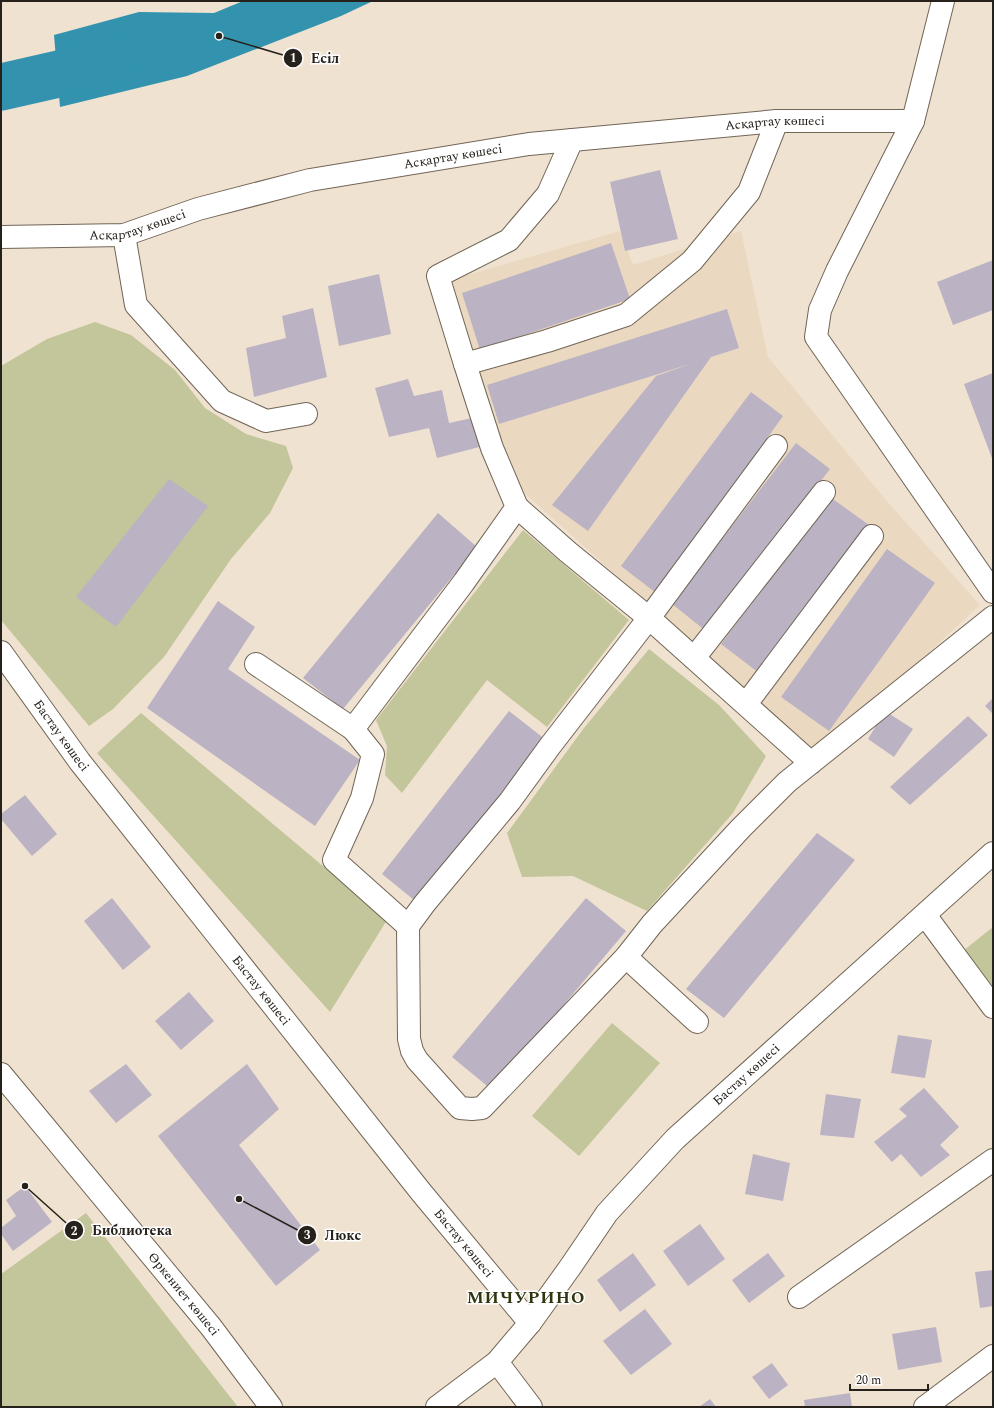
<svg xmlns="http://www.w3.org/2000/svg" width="994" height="1408" font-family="Spectral,serif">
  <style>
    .built { fill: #ead8c0 }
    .green { fill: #c3c59a }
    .water { fill: #3393af }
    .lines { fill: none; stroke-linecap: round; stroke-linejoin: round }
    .river { stroke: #3393af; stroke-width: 47 }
    .building { fill: #bbb2c4 }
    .minor-casing { stroke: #716556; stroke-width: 24 }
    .minor { stroke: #fff; stroke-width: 22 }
    .labels { text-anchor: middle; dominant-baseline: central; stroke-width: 3; stroke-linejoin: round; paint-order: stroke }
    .street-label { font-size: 13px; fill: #26211b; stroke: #fff }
    .district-label { font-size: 17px; font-weight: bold; letter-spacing: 1px; fill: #2e360f; stroke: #fff }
    .leader { fill: none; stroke: #26211b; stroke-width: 1.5 }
    .callout-dot { fill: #26211b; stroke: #fff; stroke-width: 1.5 }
    .mark-label { font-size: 12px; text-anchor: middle; font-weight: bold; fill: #fff }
    .callout-label { font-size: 14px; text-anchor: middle; font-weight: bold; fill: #26211b; stroke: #fff; stroke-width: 3; stroke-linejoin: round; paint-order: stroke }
  </style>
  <rect width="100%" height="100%" fill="#f0e2d1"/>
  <path class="built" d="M620,231L633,265L741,231L768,357L885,499L980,605L818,755L513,483L450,280Z"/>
  <path class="green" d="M95,322L131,335L175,370L205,408L246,434L286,446L293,468L270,513L231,559L164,657L113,709L89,726L1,620V366L47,339Z
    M523,530L629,620L547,727L487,680L402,793L385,775L387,746L376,720Z
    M649,649L719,705L766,756L733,813L647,911L573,876L522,877L507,833L584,728Z
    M141,713L387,920L330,1012L97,753Z
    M993,927V990L963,951Z
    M612,1023L660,1063L579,1156L532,1116Z
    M86,1213L238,1407H1V1274Z"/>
  <path class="water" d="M243,1H373L341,16L187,76L60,107L54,35L139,12L214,13Z"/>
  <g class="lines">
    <path class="river" d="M1,87L120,60"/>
  </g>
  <path class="building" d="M660,170L678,239L625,251L610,182Z
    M611,243L630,299L480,350L462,293Z
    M993,260V310L953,325L937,282Z
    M379,274L391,334L339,346L328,286Z
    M313,308L327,377L254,397L246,348L286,338L282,316Z
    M727,309L739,348L711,357L588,531L552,505L656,376L693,363L499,424L487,385Z
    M993,373V461L964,384Z
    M408,379L414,396L442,390L449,423L477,417L483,446L437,458L429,428L389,437L375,388Z
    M751,392L783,416L656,593L621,566Z
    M796,443L830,469L706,631L672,604Z
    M169,479L208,506L116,627L76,597Z
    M830,497L869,525L759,673L721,644Z
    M438,513L477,547L343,709L303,678Z
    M887,549L935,583L829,731L781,697Z
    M218,601L255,627L228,669L360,760L315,826L147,708Z
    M993,698V714L985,706Z
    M509,711L546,740L419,904L382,874Z
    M885,711L913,729L894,757L868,739Z
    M968,716L988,735L910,805L890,787Z
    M25,795L57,834L32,856L1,819V814Z
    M817,833L855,860L724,1018L686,989Z
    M112,898L151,947L123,970L84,921Z
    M586,898L626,931L492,1090L452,1057Z
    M189,992L214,1021L181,1050L155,1021Z
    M898,1035L932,1040L925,1078L891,1073Z
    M126,1064L152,1095L116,1123L89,1091Z
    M247,1064L279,1109L239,1145L320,1250L276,1286L158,1136Z
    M924,1088L959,1127L940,1145L950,1155L921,1177L901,1154L892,1162L874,1142L907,1116L899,1109Z
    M826,1094L861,1099L854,1138L820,1135Z
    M753,1154L790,1163L783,1201L745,1194Z
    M25,1186L52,1222L13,1251L1,1234V1228L16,1216L6,1200Z
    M700,1224L725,1259L688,1286L663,1251Z
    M633,1253L656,1285L620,1312L597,1280Z
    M768,1253L785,1276L749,1303L732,1280Z
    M993,1270V1306L980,1308L975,1272Z
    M645,1309L672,1344L631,1375L603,1341Z
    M936,1327L942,1362L898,1370L892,1334Z
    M772,1363L788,1385L769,1399L752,1377Z
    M850,1393L852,1407H805L804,1400Z
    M710,1399L716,1407H699Z"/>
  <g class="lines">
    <g class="minor-casing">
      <g id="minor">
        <path d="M943,1L913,121L837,271L820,310L816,337L993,592"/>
        <path d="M572,140L548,194L509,240L438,276L465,364L547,341L626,315L692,261L749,192L777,121"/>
        <path d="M124,235L136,305L222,401L266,421L306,414"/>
        <path id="s1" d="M1,237L124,235L198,209L310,180L529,144L777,121H913"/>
        <path d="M517,507L568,552L649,618L776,446"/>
        <path id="s2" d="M1,652L80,762L421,1192L530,1323"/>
        <path d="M694,658L824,492"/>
        <path d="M256,664L353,729L464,582L517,507L492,448L465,364"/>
        <path d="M746,704L872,536"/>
        <path d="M353,729L373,754L362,798L334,860L408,926"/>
        <path d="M811,763L649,618L550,746L510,801L425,903L408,926L409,1039L412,1051L417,1060L460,1108L472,1109L482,1108L626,957L652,924L741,828L787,782L993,617"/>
        <path d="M925,915L993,1007"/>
        <path d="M626,957L697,1022"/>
        <path id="s3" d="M1,1074L211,1327L271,1407"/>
        <path d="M799,1297L993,1160"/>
        <path d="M497,1362L531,1407"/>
        <path id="s4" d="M437,1407L497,1362L530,1323L571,1266L607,1213L675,1139L993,853"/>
        <path d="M925,1407L993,1356"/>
      </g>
    </g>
    <use href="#minor" class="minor"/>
  </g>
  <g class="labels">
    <g class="street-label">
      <text stroke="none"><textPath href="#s1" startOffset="786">Асқартау көшесі</textPath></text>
      <text stroke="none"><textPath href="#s1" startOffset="462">Асқартау көшесі</textPath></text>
      <text stroke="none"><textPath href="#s1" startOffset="138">Асқартау көшесі</textPath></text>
      <text stroke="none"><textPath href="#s2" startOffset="103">Бастау көшесі</textPath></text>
      <text stroke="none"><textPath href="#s2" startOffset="427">Бастау көшесі</textPath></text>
      <text stroke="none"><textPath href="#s4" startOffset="457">Бастау көшесі</textPath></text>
      <text stroke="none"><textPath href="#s2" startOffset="751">Бастау көшесі</textPath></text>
      <text stroke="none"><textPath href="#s3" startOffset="286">Өркениет көшесі</textPath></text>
    </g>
    <g class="district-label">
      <text x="526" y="1298">МИЧУРИНО</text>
    </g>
  </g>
  <path class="leader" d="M219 36L293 58M25 1186L74 1230M239 1199L307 1235"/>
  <g class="callout-dot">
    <circle cx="219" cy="36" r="4"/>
    <circle cx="25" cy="1186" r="4"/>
    <circle cx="239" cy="1199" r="4"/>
    <circle cx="293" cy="58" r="10"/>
    <circle cx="74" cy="1230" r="10"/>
    <circle cx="307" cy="1235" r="10"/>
  </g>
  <g class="mark-label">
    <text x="293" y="62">1</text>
    <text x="74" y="1235">2</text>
    <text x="307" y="1239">3</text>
  </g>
  <g class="callout-label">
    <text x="325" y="63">Есіл</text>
    <text x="132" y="1235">Библиотека</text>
    <text x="343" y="1240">Люкс</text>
  </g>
  <rect width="994" height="1408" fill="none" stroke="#26211b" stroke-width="4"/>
  <path d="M850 1384v6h78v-6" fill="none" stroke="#26211b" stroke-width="2"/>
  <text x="856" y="1384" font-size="12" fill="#26211b" stroke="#ffffff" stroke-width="3" paint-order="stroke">20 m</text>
</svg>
